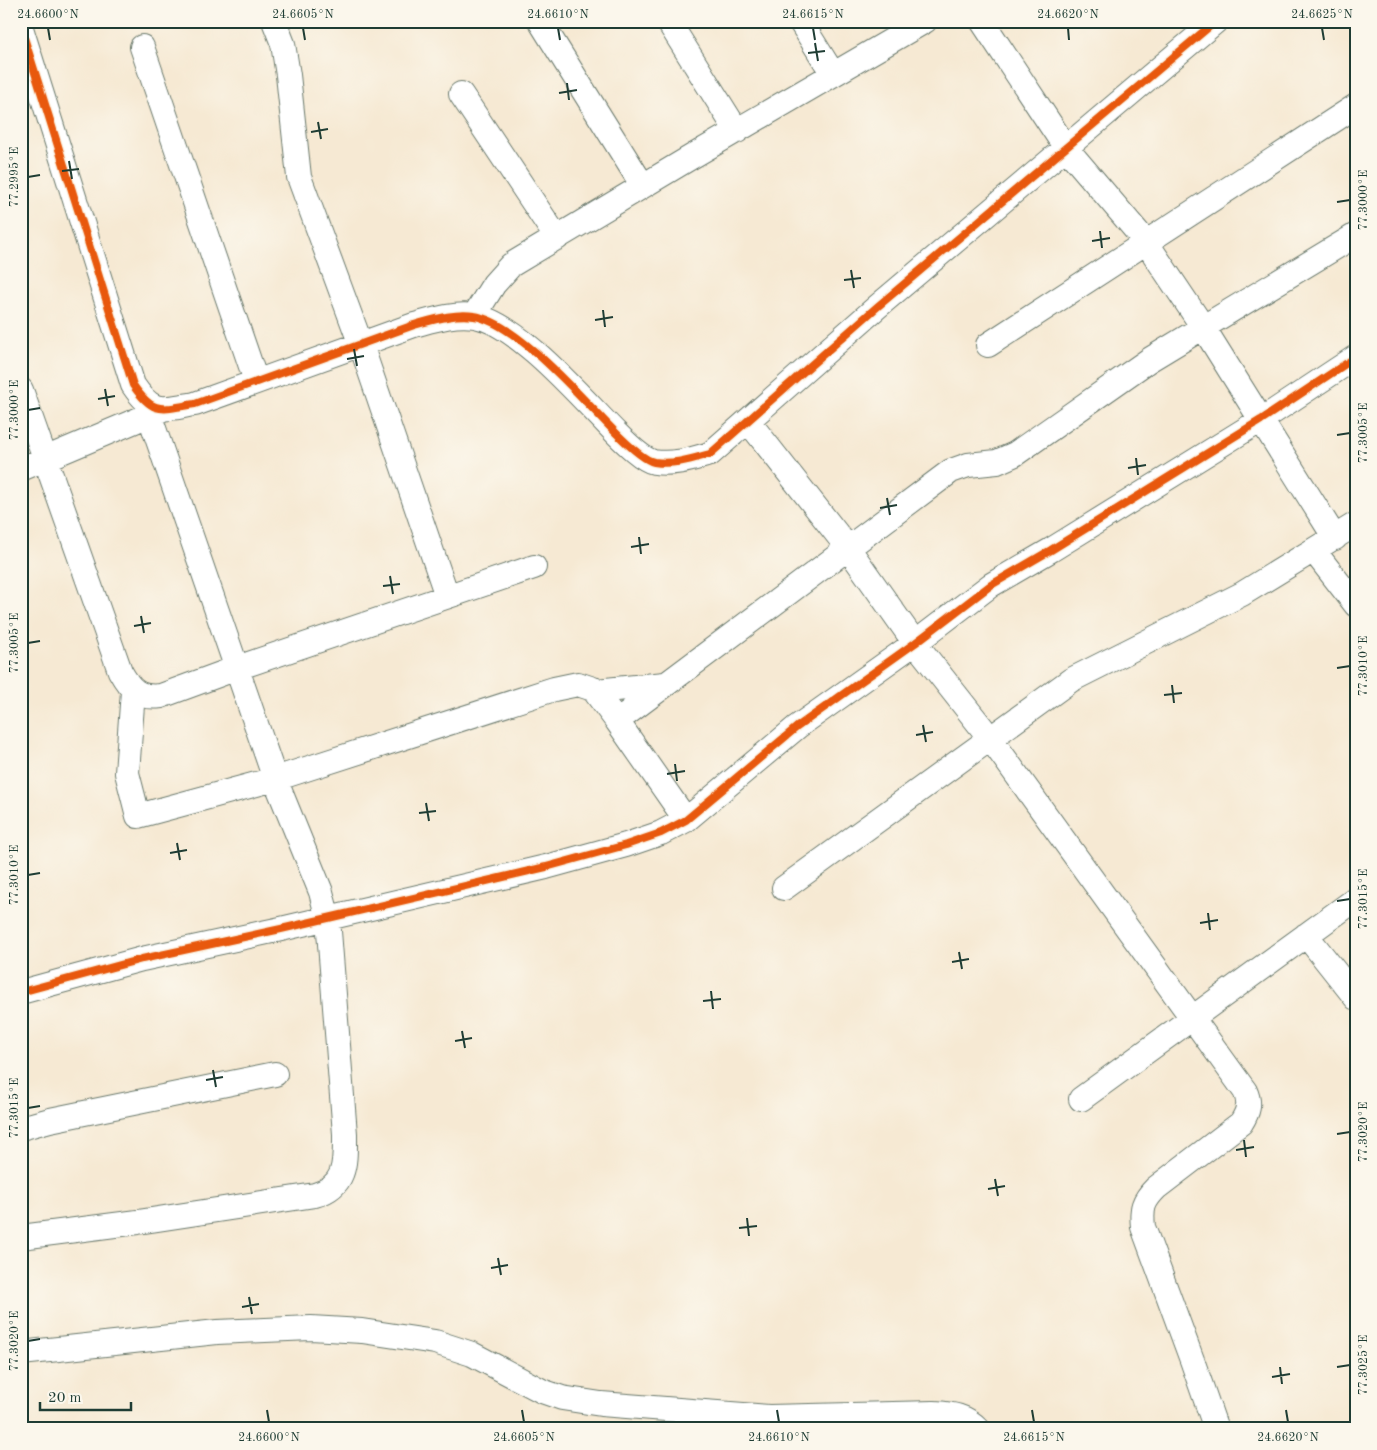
<svg xmlns="http://www.w3.org/2000/svg" width="1377" height="1450" font-family="'Old Standard TT',serif">
  <style>
    .lines { fill: none; stroke-linecap: round; stroke-linejoin: round }
    .street-casing { stroke: #6a796c; stroke-width: 26 }
    .street { stroke: #fff; stroke-width: 24 }
    .cycleway-casing { stroke: #fbf7ec; stroke-width: 11 }
    .cycleway { stroke: #e8590c; stroke-width: 8 }
    .ticks { fill: none; stroke: #1f3d34; stroke-width: 2 }
    .neatline { fill: none; stroke: #1f3d34; stroke-width: 2 }
    .ticks-label { font-size: 12px; text-anchor: middle; fill: #1f3d34 }
  </style>
  <rect width="100%" height="100%" fill="#fbf7ec"/>
  <filter id="ink" filterUnits="userSpaceOnUse"><feTurbulence type="fractalNoise" baseFrequency=".02" numOctaves="2"/><feDisplacementMap in="SourceGraphic" scale="10" xChannelSelector="R" yChannelSelector="G"/><feConvolveMatrix kernelMatrix="1 2 1 2 8 2 1 2 1" color-interpolation-filters="sRGB"/></filter>
  <filter id="wash" filterUnits="userSpaceOnUse"><feTurbulence type="fractalNoise" baseFrequency=".0096" numOctaves="4" result="noise"/><feDisplacementMap in="SourceGraphic" scale="20" xChannelSelector="R" yChannelSelector="G"/><feGaussianBlur stdDeviation="1.12" result="paint"/><feColorMatrix in="noise" values="0 0 0 0 0 0 0 0 0 0 0 0 0 0 0 0 0 1.4 0 .05"/><feComposite in="paint" operator="in"/></filter>
  <g filter="url(#wash)">
    <rect width="100%" height="100%" fill="#f6e9d3"/>
  </g>
  <g filter="url(#ink)">
    <g class="lines">
      <g class="street-casing">
        <path id="street" d="M274,21L283,44L288,75L299,177L361,345L447,596
          M540,21L643,186
          M668,21L737,131
          M800,21L833,74
          M982,21L1066,148L1146,242L1203,327L1335,538
          M21,28L133,385C154,416 162,409 195,404L414,325C433,320 454,313 474,316C517,322 584,401 616,433C624,441 643,460 654,462C674,465 692,459 710,454L877,307L1216,21
          M142,47L256,381
          M461,94L557,238
          M474,316L494,284L511,265L693,156L925,21
          M988,345L1356,106
          M21,390L120,671C130,689 138,699 161,696L237,668L534,567
          M748,421L848,548L915,643L990,738L1245,1091C1251,1104 1248,1112 1241,1123L1156,1188C1143,1201 1141,1208 1143,1227L1192,1360L1216,1429
          M21,469L161,410
          M1314,551L1356,605
          M593,689L596,691L665,684
          M133,691L127,773L138,816L275,779L554,689L578,684L593,689L617,721L686,820
          M617,721L951,471L968,465L997,462L1015,454L1149,360L1356,235
          M784,888L1071,680L1242,594L1356,524
          M1306,935L1356,998
          M21,992L142,959L281,929L546,867L626,845L661,833L686,820L797,727L915,643L991,585L1051,550L1261,420L1356,357
          M1081,1099L1356,899
          M21,1128L50,1120L275,1074
          M21,1237L138,1222L315,1195C347,1186 345,1162 345,1134L330,944L328,919L321,892L275,779L149,414
          M21,1353L217,1332L311,1328L362,1331L435,1342L472,1354L542,1391L562,1398L601,1404L769,1417L934,1413C952,1414 966,1416 978,1429"/>
      </g>
      <use href="#street" class="street"/>
      <g class="cycleway-casing">
        <path id="cycleway" d="M21,28L133,385C154,416 162,409 195,404L414,325C433,320 454,313 474,316C517,322 584,401 616,433C624,441 643,460 654,462C674,465 692,459 710,454L877,307L1216,21
          M21,992L142,959L281,929L546,867L626,845L661,833L686,820L797,727L915,643L991,585L1051,550L1261,420L1356,357"/>
      </g>
      <use href="#cycleway" class="cycleway"/>
    </g>
  </g>
  <path class="ticks" d="M48,28L50,40M303,28L305,40M558,28L560,40M813,28L815,40M1068,28L1069,40M1322,28L1324,40M815,43L818,61M808,53L825,51M567,83L569,100M559,93L577,90M318,122L321,139M311,132L328,129M69,161L72,179M62,171L79,169M28,177L40,175M1337,202L1350,200M1100,231L1102,248M1092,241L1110,238M851,270L854,288M844,280L861,278M603,310L605,327M595,320L613,317M354,349L357,366M347,359L364,356M105,389L108,406M98,399L115,396M28,410L40,408M1337,435L1350,433M1136,458L1138,475M1128,468L1146,465M887,498L890,515M880,508L897,505M639,537L641,554M631,547L649,544M390,576L393,594M383,586L400,584M141,616L144,633M134,626L151,623M28,643L40,641M1337,668L1350,666M1172,685L1174,703M1164,695L1182,693M923,725L926,742M916,735L933,732M675,764L677,781M667,774L685,771M426,803L429,821M419,813L436,811M177,843L180,860M170,853L187,850M28,875L40,873M1337,901L1350,899M1208,913L1210,930M1200,923L1218,920M959,952L962,969M952,962L969,959M711,991L713,1009M703,1001L721,999M462,1031L465,1048M455,1041L472,1038M213,1070L216,1087M206,1080L223,1077M28,1108L40,1106M1337,1134L1350,1132M1244,1140L1246,1157M1236,1150L1254,1147M995,1179L998,1196M988,1189L1005,1186M747,1218L749,1236M739,1228L757,1226M498,1258L501,1275M491,1268L508,1265M249,1297L252,1314M242,1307L259,1304M28,1341L40,1339M1280,1367L1282,1384M1337,1367L1350,1365M1272,1377L1290,1374M267,1410L269,1422M522,1410L524,1422M777,1410L779,1422M1032,1410L1034,1422M1286,1410L1288,1422"/>
  <rect width="1377" height="1450" fill="none" stroke="#fbf7ec" stroke-width="55"/>
  <path d="M40 1402v8h91v-8" fill="none" stroke="#1f3d34" stroke-width="2.5"/>
  <text x="48" y="1402" font-size="15" fill="#1f3d34" stroke="#fbf7ec" stroke-width="4" paint-order="stroke">20 m</text>
  <rect x="28" y="28" width="1322" height="1394" class="neatline"/>
  <g class="ticks-label">
    <text x="48" y="18">24.6600°N</text>
    <text x="303" y="18">24.6605°N</text>
    <text x="558" y="18">24.6610°N</text>
    <text x="813" y="18">24.6615°N</text>
    <text x="1068" y="18">24.6620°N</text>
    <text x="1322" y="18">24.6625°N</text>
    <text transform="translate(14 177) rotate(-90)" y="4">77.2995°E</text>
    <text transform="translate(1363 200) rotate(-90)" y="4">77.3000°E</text>
    <text transform="translate(14 410) rotate(-90)" y="4">77.3000°E</text>
    <text transform="translate(1363 433) rotate(-90)" y="4">77.3005°E</text>
    <text transform="translate(14 643) rotate(-90)" y="4">77.3005°E</text>
    <text transform="translate(1363 666) rotate(-90)" y="4">77.3010°E</text>
    <text transform="translate(14 875) rotate(-90)" y="4">77.3010°E</text>
    <text transform="translate(1363 899) rotate(-90)" y="4">77.3015°E</text>
    <text transform="translate(14 1108) rotate(-90)" y="4">77.3015°E</text>
    <text transform="translate(1363 1132) rotate(-90)" y="4">77.3020°E</text>
    <text transform="translate(14 1341) rotate(-90)" y="4">77.3020°E</text>
    <text transform="translate(1363 1365) rotate(-90)" y="4">77.3025°E</text>
    <text x="269" y="1441">24.6600°N</text>
    <text x="524" y="1441">24.6605°N</text>
    <text x="779" y="1441">24.6610°N</text>
    <text x="1034" y="1441">24.6615°N</text>
    <text x="1288" y="1441">24.6620°N</text>
  </g>
</svg>
